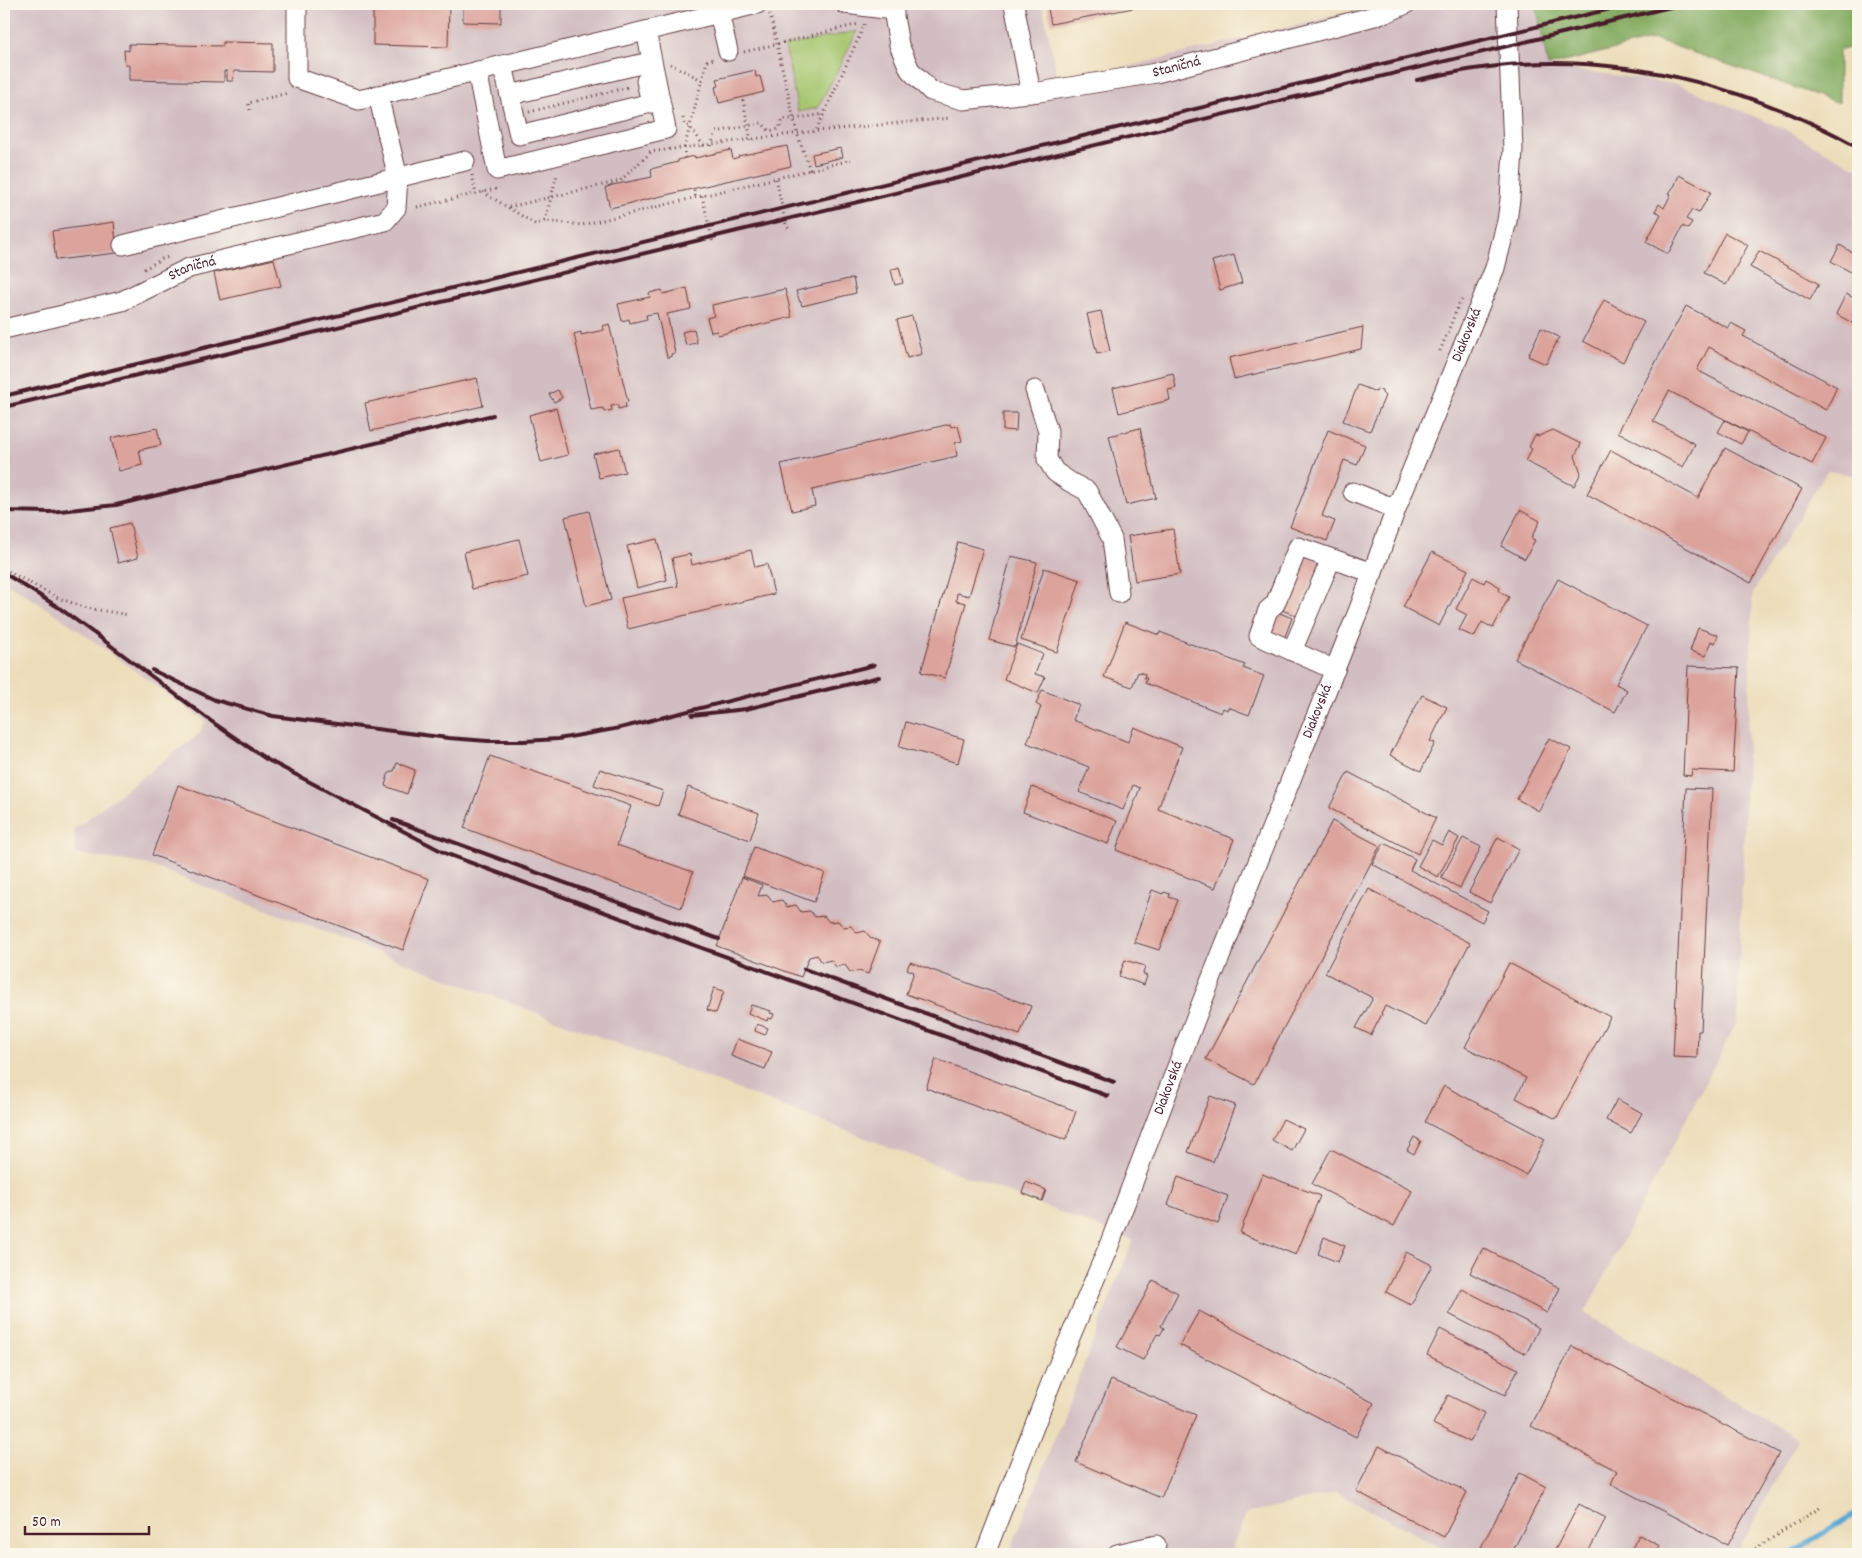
<svg xmlns="http://www.w3.org/2000/svg" width="1862" height="1558" font-family="Dekko,sans-serif">
  <style>
    .industrial { fill: #d2bec2 }
    .green { fill: #a6c66f; stroke: #78724d }
    .forest { fill: #84ab62; stroke: #676546 }
    .lines { fill: none; stroke-linecap: round; stroke-linejoin: round }
    .stream { stroke: #5ba7d3; stroke-width: 5 }
    .building { fill: #dba39c }
    .minor-casing { stroke: #623c40; stroke-width: 21 }
    .path { stroke: #623c40; stroke-width: 3; stroke-dasharray: 1 4; stroke-linecap: butt }
    .minor { stroke: #fff; stroke-width: 19 }
    .rail { stroke: #4a1f2b; stroke-width: 4 }
    .labels { text-anchor: middle; dominant-baseline: central; stroke-width: 4; stroke-linejoin: round; paint-order: stroke }
    .street-label { font-size: 15px; fill: #4a1f2b; stroke: #fbf7ec }
  </style>
  <rect width="100%" height="100%" fill="#fbf7ec"/>
  <filter id="ink" filterUnits="userSpaceOnUse"><feTurbulence type="fractalNoise" baseFrequency=".02" numOctaves="2"/><feDisplacementMap in="SourceGraphic" scale="10" xChannelSelector="R" yChannelSelector="G"/><feConvolveMatrix kernelMatrix="1 2 1 2 8 2 1 2 1" color-interpolation-filters="sRGB"/></filter>
  <filter id="wash" filterUnits="userSpaceOnUse"><feTurbulence type="fractalNoise" baseFrequency=".0096" numOctaves="4" result="noise"/><feDisplacementMap in="SourceGraphic" scale="20" xChannelSelector="R" yChannelSelector="G"/><feGaussianBlur stdDeviation="1.12" result="paint"/><feColorMatrix in="noise" values="0 0 0 0 0 0 0 0 0 0 0 0 0 0 0 0 0 1.4 0 .05"/><feComposite in="paint" operator="in"/></filter>
  <g filter="url(#wash)">
    <rect width="100%" height="100%" fill="#ecddba"/>
    <path class="industrial" d="M4,4H1042L1059,84L1382,4H1536L1548,66L1677,84L1782,128L1858,169V476L1827,471L1753,593L1737,1022L1585,1313L1798,1439L1739,1549L1728,1554H1453L1336,1492L1246,1514L1229,1554H1009L1133,1240L146,864L76,854L74,829L200,733L205,721L60,617L4,581Z"/>
    <path class="green" d="M857,31L836,74L817,108L798,112L785,46Z"/>
    <path class="forest" d="M1536,4H1858V45L1839,51V103L1654,39L1548,66Z"/>
    <g class="lines">
      <path class="stream" d="M1791,1554L1858,1511"/>
    </g>
    <g id="blocks">
      <path class="building" d="M373,4H449L448,47L373,45Z
        M463,4H501V23L463,22Z
        M1047,4H1149V5L1051,24Z
        M223,42L273,43V72L234,71L233,81H227V71H224V82L129,80V65H125L124,50L129,51V44L223,46Z
        M755,70L756,77L760,76L764,92L719,103L715,87L719,86L717,79Z
        M787,146L791,166L610,208L605,188L613,185L652,177L651,169L678,162V160L685,158L695,156V158L731,150L733,159L739,157L738,156Z
        M841,148L843,157L814,164L812,154Z
        M1679,175L1711,192L1699,213L1692,210L1686,219L1692,222L1688,229L1683,226L1668,254L1646,242L1661,214L1655,211L1659,204L1664,208L1671,194L1669,193L1675,185Z
        M114,222L117,253L56,260L52,231Z
        M1725,233L1748,245L1726,285L1704,273Z
        M1840,245L1858,256V276L1831,261Z
        M1759,251L1819,284L1810,300L1750,267Z
        M1234,255L1242,283L1220,290L1212,261Z
        M274,259L281,286L220,300L214,273Z
        M899,267L903,283L895,285L891,270Z
        M853,278L856,293L802,306L801,302H800L796,291Z
        M687,288L691,309L667,314L675,353L671,354V357H667L657,313L646,315L647,319L630,323L629,319L622,321L618,304L650,297L649,293L662,290L663,294Z
        M785,289L792,317L718,335L717,331L711,332L707,318L714,316L712,305Z
        M1846,294L1858,300V326L1836,314Z
        M1604,300L1644,322L1623,362L1583,341Z
        M1686,306L1728,328L1731,323L1746,331L1743,336L1837,387L1826,410L1709,347L1697,370L1826,438L1812,464L1669,391L1653,421L1695,444L1683,467L1618,432Z
        M1101,311L1110,351L1097,354L1087,314Z
        M912,316L922,354L907,358L897,320Z
        M609,324L628,402L625,403L626,407L618,409V405L611,406L612,410L604,412L603,408L591,410L574,334L581,332V335L604,330L603,326Z
        M1363,327L1361,349L1234,379L1229,358Z
        M1541,328L1559,337L1546,364L1528,356Z
        M694,329L697,343L686,345L682,332Z
        M1173,373L1176,388L1168,390L1170,400L1119,413L1113,388Z
        M477,378L483,406L371,431L365,403Z
        M1358,385L1376,392L1377,389L1382,391V393L1385,396L1370,431L1343,421Z
        M558,390L562,398L554,402L549,394Z
        M556,408L568,455L541,462L529,415Z
        M1003,413H1017L1016,431L1003,430Z
        M1725,420L1748,432L1741,444L1718,432Z
        M950,424L951,427L958,426L962,441L955,443L957,456L812,490L815,506L792,511L781,464Z
        M157,428L161,445L139,450L142,465L119,471L111,438Z
        M1140,428L1156,498L1126,505L1109,436Z
        M1328,430L1365,445L1357,465L1344,460L1322,516L1335,521L1327,541L1290,527Z
        M1553,430L1581,444L1575,456L1581,473L1574,486L1525,461L1532,449L1529,447L1535,435L1539,436Z
        M619,448L625,472L599,478L593,454Z
        M1725,448L1802,489L1751,583L1587,494L1611,450L1698,498Z
        M1520,510L1540,521L1531,538L1535,540L1525,559L1501,546Z
        M589,511L611,600L586,606L565,517Z
        M130,523L138,558L118,563L110,528Z
        M1173,529L1180,574L1135,581L1128,536Z
        M519,539L528,576L472,589L464,552Z
        M657,539L667,580L637,588L627,546Z
        M958,542L983,549L969,596L957,593L956,601L966,603L945,678L921,672Z
        M751,550L755,567L767,564L774,594L628,629L621,598L678,586L672,558L690,554L692,565Z
        M1432,552L1468,570L1439,626L1403,607Z
        M1304,555L1319,561L1297,616L1282,610Z
        M1011,556L1037,562L1015,647L989,640Z
        M1044,568L1080,580L1057,652L1021,640Z
        M1473,577L1484,583L1486,579L1500,587L1499,591L1509,597L1493,628L1482,622L1474,637L1459,630L1467,615L1456,609Z
        M1558,579L1647,626L1616,684L1627,690L1615,712L1515,659Z
        M1275,611L1292,618L1284,639L1266,632Z
        M1125,622L1159,635L1160,632L1245,665L1243,668L1264,676L1249,715L1228,707L1227,710L1223,708L1221,713L1145,683L1147,678H1144L1145,674L1138,672L1132,687L1104,677Z
        M1698,628L1718,635L1715,643L1711,641L1706,656L1690,651Z
        M1017,644L1043,654L1035,674L1045,677L1038,693L1004,679Z
        M1688,666L1739,668L1733,772L1692,770L1691,776L1683,775Z
        M1042,690L1079,705L1073,720L1128,742L1134,727L1182,747L1158,809L1234,839L1215,888L1116,850L1140,788L1133,785L1123,810L1079,792L1089,767L1027,743L1041,707L1036,704Z
        M1422,695L1447,707L1430,741L1435,743L1421,771L1390,755Z
        M906,722L964,739L958,763L899,747Z
        M1549,738L1571,749L1539,811L1517,799Z
        M490,756L631,806L617,845L693,872L681,908L464,828Z
        M397,763L415,770L407,794L385,786L388,775L391,771H394Z
        M600,769L663,791L658,806L594,785Z
        M1348,772L1436,818L1418,854L1329,808Z
        M178,785L429,879L403,950L152,855Z
        M688,787L759,813L750,840L678,814Z
        M1032,787L1117,821L1108,844L1023,812Z
        M1686,788L1712,789L1701,1031H1698L1697,1058L1673,1057Z
        M1332,821L1380,846L1254,1084L1206,1059Z
        M1449,832L1459,838L1438,877L1418,866L1432,840L1442,845Z
        M1498,837L1519,849L1490,903L1469,892Z
        M1463,838L1481,847L1460,888L1441,878Z
        M1384,843L1415,859L1410,870L1488,911L1482,922L1372,864Z
        M754,847L825,873L814,902L743,876Z
        M742,877L762,885L758,896L768,895L773,902L782,900L787,907L796,905L801,912L810,911L815,917L824,916L829,922L838,921L843,927L851,926L857,933L865,931L871,938L880,942L868,974L859,971L850,972L845,965L836,967L831,960L822,962L817,955L809,957L801,977L717,946Z
        M1369,889L1470,943L1426,1026L1385,1006L1381,1013L1382,1014L1371,1035L1356,1028L1372,1000L1371,997L1325,973Z
        M1152,890L1163,894L1164,892L1170,894L1169,897L1178,900L1159,950L1134,942Z
        M1125,960L1145,966L1143,974L1147,976L1144,985L1119,976Z
        M910,962L1031,1006L1020,1035L906,994L914,972L907,969Z
        M1509,963L1610,1017L1556,1119L1516,1098L1526,1078L1465,1047Z
        M714,988L724,991L716,1013L707,1010Z
        M751,1005L771,1011L770,1013L774,1014L772,1019L768,1018L767,1021L748,1013Z
        M757,1024L768,1028L765,1035L755,1031Z
        M737,1039L772,1052L765,1069L731,1056Z
        M936,1059L1076,1111L1066,1140L926,1088Z
        M1444,1086L1545,1139L1526,1175L1425,1122Z
        M1210,1096L1235,1105L1213,1162L1188,1152Z
        M1617,1099L1642,1113L1631,1133L1606,1120Z
        M1283,1119L1304,1129L1292,1151L1272,1140Z
        M1414,1137L1421,1141L1414,1154L1407,1150Z
        M1331,1149L1412,1191L1394,1226L1312,1184Z
        M1262,1174L1320,1196L1296,1255L1240,1233Z
        M1178,1177L1228,1196L1218,1224L1168,1205Z
        M1026,1182L1046,1190L1042,1201L1022,1193Z
        M1324,1237L1345,1246L1338,1262L1318,1254Z
        M1483,1248L1560,1288L1547,1313L1470,1273Z
        M1406,1252L1432,1265L1411,1305L1386,1292Z
        M1153,1280L1178,1293L1161,1326L1164,1328L1160,1335L1157,1334L1143,1360L1117,1347Z
        M1462,1289L1539,1328L1526,1354L1449,1314Z
        M1199,1311L1374,1403L1356,1437L1180,1345Z
        M1440,1329L1518,1369L1505,1395L1427,1355Z
        M1572,1346L1779,1453L1728,1545L1611,1484L1617,1471L1531,1426Z
        M1111,1380L1196,1415L1161,1498L1076,1462Z
        M1448,1395L1484,1413L1470,1442L1433,1424Z
        M1379,1446L1467,1492L1444,1537L1356,1491Z
        M1520,1473L1546,1487L1511,1554H1480L1478,1553Z
        M1579,1504L1606,1518L1587,1554H1553Z
        M1639,1535L1660,1546L1656,1554H1629Z"/>
    </g>
  </g>
  <g filter="url(#ink)">
    <use href="#blocks" fill-opacity="0" stroke="#623c40" stroke-width="1"/>
    <g class="lines">
      <g class="minor-casing">
        <g id="minor">
          <path d="M297,4V78L359,100L757,4"/>
          <path d="M845,4L893,10"/>
          <path id="s1" d="M894,4V16L899,45L910,70L931,91L963,100L1039,92L1156,73L1386,13L1406,4"/>
          <path d="M1014,4L1031,93"/>
          <path d="M719,13L728,51"/>
          <path d="M503,65L519,135L651,103L646,81"/>
          <path d="M477,71L497,170L666,129L646,31"/>
          <path d="M510,95L641,64"/>
          <path d="M123,245L465,161"/>
          <path id="s2" d="M4,329L122,301L189,268L385,221L396,208L398,178L378,95"/>
          <path d="M1035,390L1048,431L1047,459L1055,472L1070,482L1087,491L1112,539L1119,593"/>
          <path d="M1353,492L1396,509"/>
          <path d="M1292,651L1331,559"/>
          <path d="M1335,670L1259,636L1268,610L1275,604L1298,547L1373,573"/>
          <path id="s3" d="M985,1554L1054,1375L1108,1248L1196,1017L1359,609L1396,509L1495,268L1507,221L1510,199L1513,149L1507,4"/>
          <path d="M1117,1554L1156,1545"/>
        </g>
      </g>
      <path class="path" d="M770,14L797,133L810,170
        M744,52L859,24
        M670,64L702,80
        M743,100L751,140
        M250,110L248,103L288,93
        M529,112L629,87
        M683,118L685,125L690,127L704,146
        M817,131L951,118
        M711,146L716,132L762,123L769,131L779,129L783,119H794L824,114
        M649,152L816,131L864,26V24
        M685,158L684,149L707,61L714,59
        M472,175L476,194
        M776,179L786,225L789,229
        M694,190L696,198
        M483,192L535,224L545,221L582,225L851,160
        M702,196L713,243
        M417,207L500,188
        M509,207L620,181L651,152
        M545,221L557,174
        M144,269L162,259L169,257
        M1440,351L1459,304L1462,300
        M4,569L58,598L87,608L129,615
        M1747,1554L1821,1507"/>
      <use href="#minor" class="minor"/>
      <path class="rail" d="M1417,80C1452,72 1486,66 1522,64C1639,57 1757,91 1858,147
        M4,396L1631,4
        M4,407L1683,4
        M4,511L50,512L116,505L493,415
        M4,573L58,607L99,637
        M94,633L215,724L266,759L447,854L683,941L1108,1096
        M152,670L215,700L273,716L448,738L488,741H524L558,739L620,728L874,665
        M692,715L746,709L879,677
        M393,820L719,939
        M804,969L1114,1082"/>
    </g>
  </g>
  <g class="labels">
    <g class="street-label">
      <text stroke="none"><textPath href="#s1" startOffset="348">Staničná</textPath></text>
      <text stroke="none"><textPath href="#s2" startOffset="199">Staničná</textPath></text>
      <text stroke="none"><textPath href="#s3" startOffset="1311">Diakovská</textPath></text>
      <text stroke="none"><textPath href="#s3" startOffset="906">Diakovská</textPath></text>
      <text stroke="none"><textPath href="#s3" startOffset="501">Diakovská</textPath></text>
    </g>
  </g>
  <rect width="1862" height="1558" fill="none" stroke="#fbf7ec" stroke-width="20"/>
  <path d="M25 1526v8h124v-8" fill="none" stroke="#4a1f2b" stroke-width="2.5"/>
  <text x="32" y="1526" font-size="15" fill="#4a1f2b" stroke="#fbf7ec" stroke-width="4" paint-order="stroke">50 m</text>
</svg>
